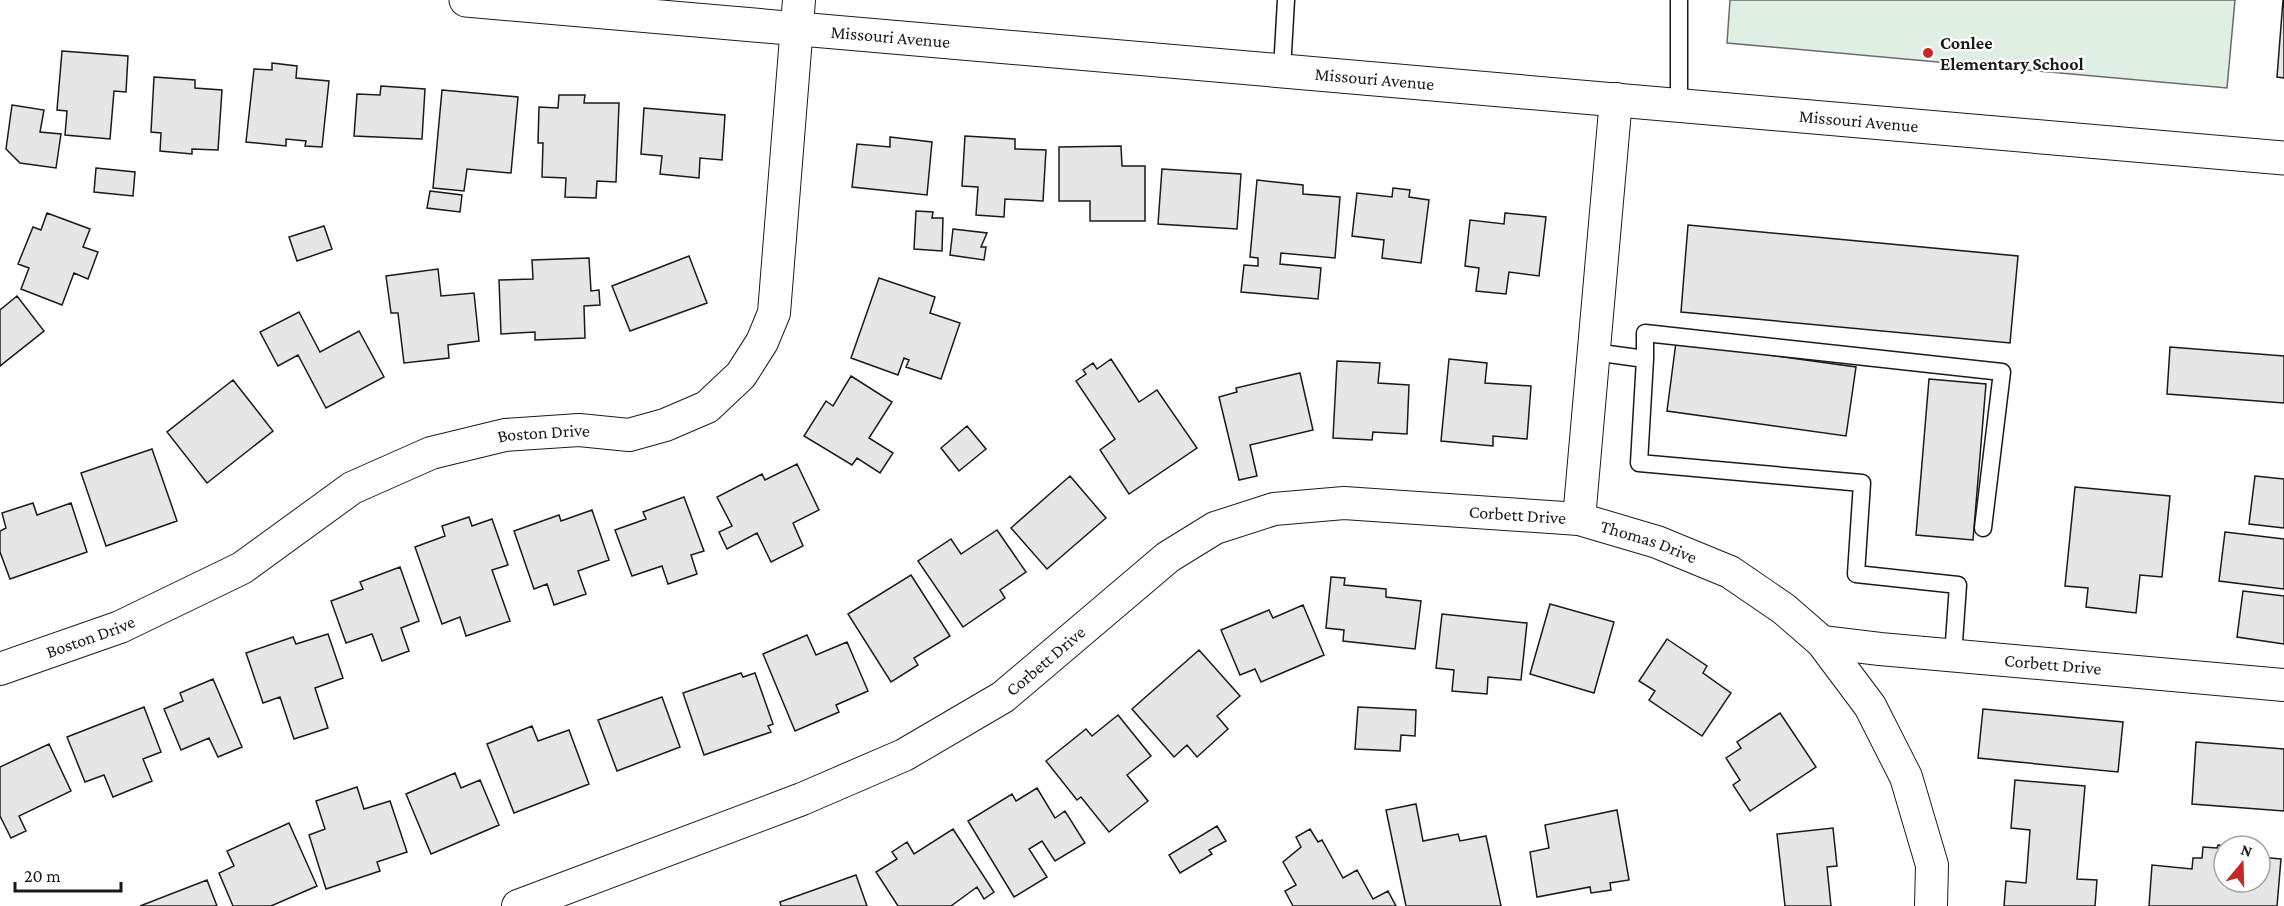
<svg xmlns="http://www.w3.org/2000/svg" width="2284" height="906" font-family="'Crimson Pro',serif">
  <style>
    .green { fill: #e0efe3; stroke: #6a6a6a; stroke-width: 1.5 }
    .building { fill: #e6e6e6; stroke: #1a1a1a; stroke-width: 1.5 }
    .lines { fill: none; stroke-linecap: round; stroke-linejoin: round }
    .service-casing { stroke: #1a1a1a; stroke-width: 19 }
    .minor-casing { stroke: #1a1a1a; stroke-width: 34 }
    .secondary-casing { stroke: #1a1a1a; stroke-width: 35 }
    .service { stroke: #fff; stroke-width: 16 }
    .minor { stroke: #fff; stroke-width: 32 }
    .secondary { stroke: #fff; stroke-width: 33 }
    .poi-dot { fill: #c62828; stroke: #fff; stroke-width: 2 }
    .labels { text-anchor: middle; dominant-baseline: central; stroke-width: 4.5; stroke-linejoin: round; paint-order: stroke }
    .street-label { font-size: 18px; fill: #1a1a1a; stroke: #fff }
    .poi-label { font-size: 18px; font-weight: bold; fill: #1a1a1a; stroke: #fff; text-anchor: start }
  </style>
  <rect width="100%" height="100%" fill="#fff"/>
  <path class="green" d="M1730,0H2235L2227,88L1727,43Z"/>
  <path class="building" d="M2283,0H2284V78L2277,77Z
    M62,51L128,56L126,92L114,91L110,139L65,135L67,111L57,110Z
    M272,63L297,66L296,78L329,81L322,147L305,146L306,141L286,139V146L246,142L254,69L272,70Z
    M154,77L195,80V88L222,90L218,150L192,149V154L160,151L161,133L151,132Z
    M381,86L425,89L422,139L354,136L357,94L380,95Z
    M442,90L518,97L511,173L467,169L464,191L433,188Z
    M559,95H585L584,103H619L616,182L597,181L596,198L565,197L566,178L542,177L543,143H538L539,107L558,108Z
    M12,105L44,110L40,132L61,134L56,168L20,163L6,149Z
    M644,108L725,115L722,160L700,158L699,178L660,174L662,156L641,154Z
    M965,136L1015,139V149L1046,150L1043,201L1005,199L1004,217L976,215L978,187L962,186Z
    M890,137L932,142L927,195L852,187L857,144L890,147Z
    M1121,146L1122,166H1145V221H1090V201H1059V147Z
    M96,168L135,172L133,196L94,192Z
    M1162,169L1241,174L1237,229L1158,224Z
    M1257,180L1303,185V194L1340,197L1335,258L1281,253L1280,264L1321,268L1318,299L1241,292L1244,265L1258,266V258L1250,257Z
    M1393,188L1410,190L1409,197L1429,200L1421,263L1382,258L1384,240L1352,236L1357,193L1392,197Z
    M430,191L462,195L460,212L427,208Z
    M916,211L933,212L932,218H943L942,251L914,249Z
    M47,213L90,229L83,247L98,252L88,279L74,273L62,305L21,289L29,268L18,264L33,227L41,230Z
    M1505,213L1546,217L1539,276L1509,272L1506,294L1476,291L1479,268L1465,266L1470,220L1504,224Z
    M1688,225L2018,256L2010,343L1681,312Z
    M324,226L332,249L297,261L289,237Z
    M953,229L987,233L981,247H986L984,260L950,255Z
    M689,256L707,303L630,331L612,286Z
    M589,258L591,291L599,290L600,305L584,306L585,338L535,340V332L501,334L499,280L533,279L532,260Z
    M438,269L441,296L474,293L479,341L448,345L449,358L404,363L398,313H391L386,276Z
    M879,278L935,297L930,313L960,323L941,379L906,367L909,360L904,358L898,375L851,358Z
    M17,296L44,331L0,366V310Z
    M299,312L320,352L359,331L384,377L326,408L298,355L278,366L260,332Z
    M1676,342L1856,367L1846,436L1667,411Z
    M2170,347L2284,356V403L2167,394Z
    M1111,359L1139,402L1157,390L1197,448L1129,494L1100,450L1115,439L1076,381L1086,374L1083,370L1093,363L1097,369Z
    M1449,359L1487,363L1485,383L1531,386L1527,439L1493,436V446L1441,441Z
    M1337,361L1380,363L1378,383L1409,385L1407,434L1373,432L1372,440L1333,438Z
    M1300,373L1313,430L1250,445L1257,476L1239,480L1219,397L1237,392L1236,388Z
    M851,376L892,402L869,438L893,453L880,473L857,458L852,465L804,436L826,401L833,406Z
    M1929,379L1986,384L1973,540L1916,535Z
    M233,380L273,431L207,483L167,432Z
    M967,426L986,449L959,471L941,448Z
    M152,449L177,521L106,546L81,473Z
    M797,464L819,510L793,523L803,546L771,562L757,533L727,549L719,532L732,526L717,497L762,474L765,480Z
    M1070,476L1106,518L1047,569L1011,528Z
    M2255,476L2284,479V528L2249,524Z
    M2075,487L2170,496L2162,577L2140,575L2136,613L2086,607L2088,588L2065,586Z
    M684,497L704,551L691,555L697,574L668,584L662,566L632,576L615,530L646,519L643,512Z
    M33,503L37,515L71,503L87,552L10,579L0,552V531L6,528L2,513Z
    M592,510L609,560L578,571L586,594L554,605L547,584L534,589L514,531L559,515L561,521Z
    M469,517L472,526L492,519L508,565L492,570L510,621L466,636L460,617L442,624L415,547L445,536L442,526Z
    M997,530L1026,572L1000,590L1005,598L963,627L918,561L951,539L961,554Z
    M2225,532L2284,539V589L2219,581Z
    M400,567L419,621L401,628L409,651L382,661L372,634L346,643L331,601L363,589L360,582Z
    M911,575L950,636L914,658L918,665L891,682L848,614Z
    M1331,577L1345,578L1344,585L1386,589V597L1421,601L1415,649L1343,641L1344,630L1326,628Z
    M2243,591L2284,596V644L2237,637Z
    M1550,604L1614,622L1594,693L1530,674Z
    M1303,605L1324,655L1261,682L1255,669L1240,675L1221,630L1269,610L1273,618Z
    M1442,614L1527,623L1521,680L1488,677L1487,694L1452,691L1454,670L1436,668Z
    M328,634L343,678L315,688L328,728L294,739L280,697L263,703L246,653L293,637L296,644Z
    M807,635L816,655L847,642L868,691L836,705L839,712L795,731L763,654Z
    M1667,639L1707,666L1703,673L1731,693L1702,736L1649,700L1655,691L1639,681Z
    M1199,650L1240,696L1217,716L1228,729L1197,757L1187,745L1174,757L1132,709Z
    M741,673L743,677L755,673L773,724L768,726L771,732L704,755L683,693Z
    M213,679L242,747L218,757L209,738L181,750L164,709L183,701L180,693Z
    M662,697L680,747L617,771L598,720Z
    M144,707L161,752L143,759L152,781L113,797L104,775L85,782L67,737Z
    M1358,707L1416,710L1415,736L1401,735L1400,751L1355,749Z
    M1983,709L2123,722L2118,772L1978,758Z
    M1780,713L1816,767L1750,811L1733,785L1740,780L1726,758L1741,748L1737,742Z
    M1118,715L1151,756L1127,775L1148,801L1109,832L1081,797L1077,800L1046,761L1086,729L1092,736Z
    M532,726L538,741L569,730L589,784L514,813L487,744Z
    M2196,742L2284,749V811L2192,804Z
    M49,744L71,791L19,816L26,831L11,838L0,816V767Z
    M455,773L461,788L480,780L499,825L431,854L406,794Z
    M2015,780L2085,786L2077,879L2097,880L2095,906H2004L2006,881L2026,883L2030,830L2011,828Z
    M357,787L364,809L390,801L407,852L377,862L380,871L326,889L309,835L325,829L316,801Z
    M1037,788L1055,818L1065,811L1085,843L1055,861L1042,841L1029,849L1047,877L1014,897L968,821L1012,794L1016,801Z
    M1416,804L1423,841L1458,834L1460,841L1486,836L1501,906H1406L1386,810Z
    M1617,810L1629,880L1610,883L1611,890L1591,893L1590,887L1537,897L1530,852L1549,848L1545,825Z
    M289,823L317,886L271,906H233L219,873L234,866L227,851Z
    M1217,826L1226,841L1209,850L1212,854L1180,873L1169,855Z
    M1833,828L1837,866L1827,867L1831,906H1785L1777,834Z
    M953,829L994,892L984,899L977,887L951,906H898L876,872L897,859L892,852L907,842L914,854Z
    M1310,829L1318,842L1322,840L1343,878L1357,870L1373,899L1388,891L1396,906H1293L1285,891L1296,885L1283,862L1301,847L1296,837Z
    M2218,845L2224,846V882H2260V857L2281,859L2277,906H2149L2152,865L2192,869L2193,858H2202L2203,847L2217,848Z
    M856,875L867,906H781L780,902Z
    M207,880L217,906H140Z"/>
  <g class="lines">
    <g class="service-casing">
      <path id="service" d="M1679,0V105
        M1282,70L1286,0
        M1594,352L1645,359L1639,463L1862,483L1856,574L1958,585L1953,656
        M1645,359V333L2002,372L1983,528"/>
    </g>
    <g class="minor-casing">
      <g id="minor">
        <path d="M1579,519L1616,99"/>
        <path id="s1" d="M1822,642L1880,649L2284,685"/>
        <path id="s2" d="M0,669L120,627L242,568L352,488L431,453L505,435L579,430L629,435L665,425L707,407L741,375L762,342L774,313L799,0"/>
        <path id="s3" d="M518,906L802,799L904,755L1003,697L1168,557L1215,528L1274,509L1344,503L1579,519L1657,542L1730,572L1784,609L1822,642L1870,706L1906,777L1932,865L1931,906"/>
      </g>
    </g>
    <g class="secondary-casing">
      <g id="secondary">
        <path id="s4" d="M466,0L2284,158"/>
      </g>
    </g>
    <use href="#service" class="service"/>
    <use href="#minor" class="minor"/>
    <use href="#secondary" class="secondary"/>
  </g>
  <circle class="poi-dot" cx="1928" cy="53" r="6"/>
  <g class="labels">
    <g class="street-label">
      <text stroke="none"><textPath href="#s4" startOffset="426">Missouri Avenue</textPath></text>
      <text stroke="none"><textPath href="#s4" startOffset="912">Missouri Avenue</textPath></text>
      <text stroke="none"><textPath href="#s4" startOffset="1398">Missouri Avenue</textPath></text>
      <text stroke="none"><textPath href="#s2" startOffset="600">Boston Drive</textPath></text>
      <text stroke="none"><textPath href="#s3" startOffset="1107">Corbett Drive</textPath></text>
      <text stroke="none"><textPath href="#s3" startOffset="1242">Thomas Drive</textPath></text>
      <text stroke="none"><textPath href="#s2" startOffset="96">Boston Drive</textPath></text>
      <text stroke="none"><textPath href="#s3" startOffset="585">Corbett Drive</textPath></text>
      <text stroke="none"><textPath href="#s1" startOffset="232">Corbett Drive</textPath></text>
    </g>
    <g class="poi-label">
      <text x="1940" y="43">Conlee<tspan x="1940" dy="21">Elementary School</tspan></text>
    </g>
  </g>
  <g transform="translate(2242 864) rotate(19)"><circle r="28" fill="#ffffff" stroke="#a3a3a3" stroke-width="1.5"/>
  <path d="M0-4.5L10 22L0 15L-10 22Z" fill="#c62828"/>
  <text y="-9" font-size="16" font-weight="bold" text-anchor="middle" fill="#1a1a1a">N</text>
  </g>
  <path d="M15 882v9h106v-9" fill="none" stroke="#1a1a1a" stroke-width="3"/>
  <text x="24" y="882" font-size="18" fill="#1a1a1a" stroke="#ffffff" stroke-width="4.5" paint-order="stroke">20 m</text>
</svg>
